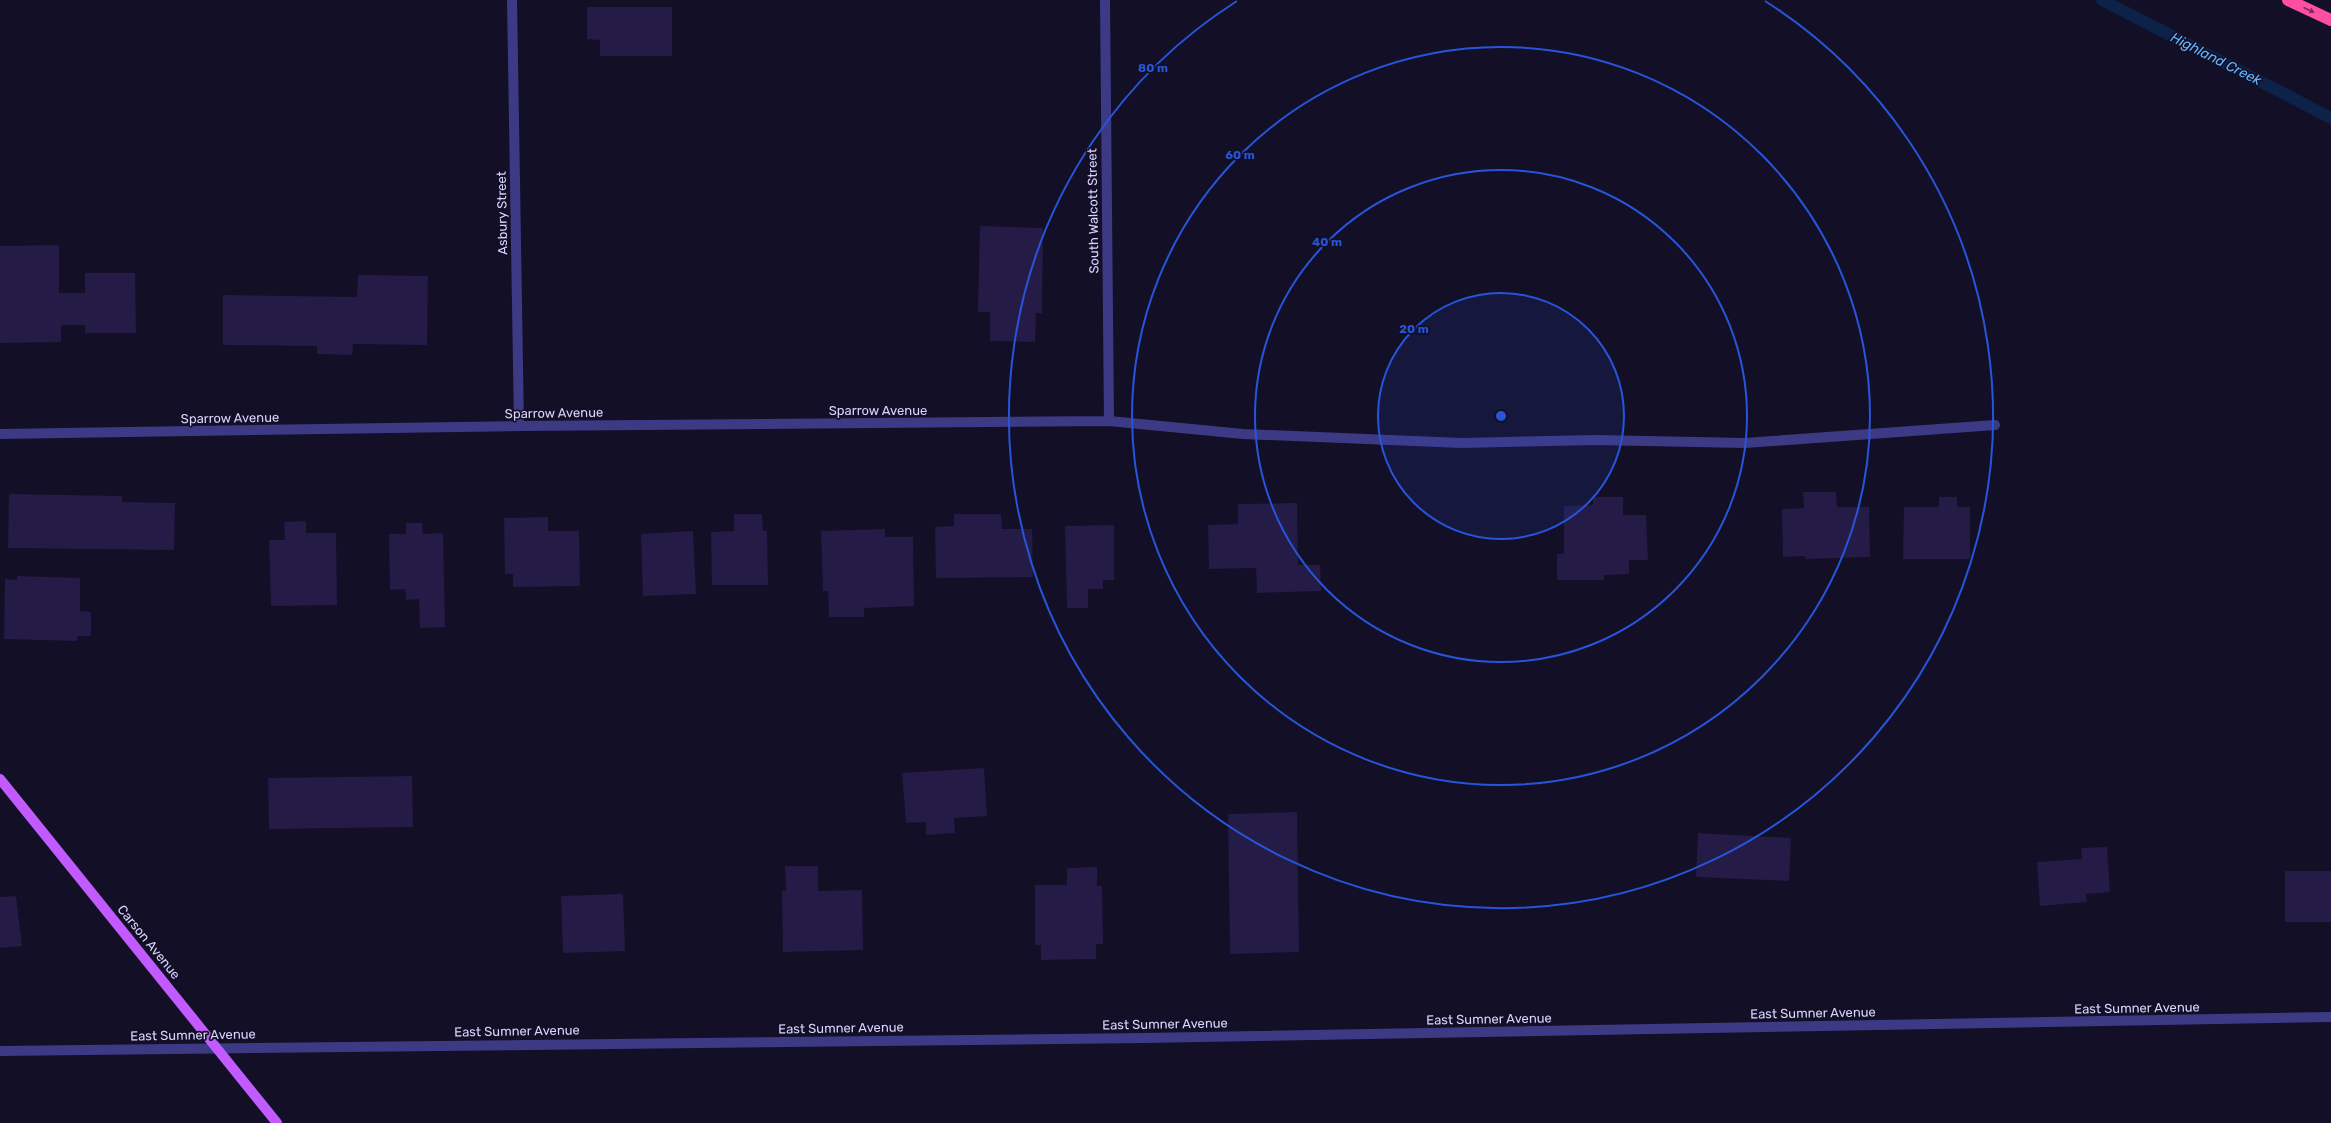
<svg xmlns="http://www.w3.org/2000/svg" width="2331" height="1123" font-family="Rubik,sans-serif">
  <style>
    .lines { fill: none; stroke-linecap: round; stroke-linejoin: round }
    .stream { stroke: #0c2248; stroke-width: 12 }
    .building { fill: #241b47 }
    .minor { stroke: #3d3a85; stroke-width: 10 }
    .major { stroke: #c25bff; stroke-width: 10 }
    .highway { stroke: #ff4fa3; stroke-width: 12 }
    .oneway { fill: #7d2c5e }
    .ring { fill: none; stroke: #2655da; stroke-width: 2 }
    .labels { text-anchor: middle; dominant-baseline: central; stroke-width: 3.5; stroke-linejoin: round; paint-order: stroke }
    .street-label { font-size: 13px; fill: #d9d4ff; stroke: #130f26 }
    .water-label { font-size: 14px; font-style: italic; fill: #62b6ff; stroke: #130f26 }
    .centre { fill: #2655da; stroke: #130f26; stroke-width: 2 }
    .ring-label { font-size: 12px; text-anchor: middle; font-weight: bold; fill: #2655da; stroke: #130f26; stroke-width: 3.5; stroke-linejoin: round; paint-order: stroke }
  </style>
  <rect width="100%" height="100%" fill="#130f26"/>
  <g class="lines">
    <path class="stream" d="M2102,0L2331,118"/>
  </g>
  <path class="building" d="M587,7H672V56H600V40L587,39Z
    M980,226L1043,228L1042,313H1036L1035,342L990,341V312H978Z
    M59,245V293H85V273H135L136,333H85V325H61V342L0,343V246Z
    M358,275L428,276L427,345L353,344L352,355L317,354V346L223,345V295L357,297Z
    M1803,492H1836L1837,507H1869L1870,557L1805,559V556L1783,557L1782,509L1804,508Z
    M9,494L122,496V502L175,503L174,550L8,548Z
    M1593,497H1623V515H1646L1648,560H1629V574L1604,575V580H1557V554H1564V506L1593,505Z
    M1939,497H1957V507H1970V559H1903L1904,507H1939Z
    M1297,503L1298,565H1320L1321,591L1257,593L1256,568L1209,569L1208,525L1238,524V504Z
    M734,514H762L763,531H767L768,585H712L711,532L734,531Z
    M954,514H1001L1002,529H1032L1033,577L936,578L935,527L954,526Z
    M548,517V531H579L580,586L513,587V574H505L504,518Z
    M306,521V533H336L337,605L271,606L269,540H285L284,522Z
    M406,523H422L423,534L443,533L445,627L420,628L419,599L406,600L405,589L390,590L389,534H406Z
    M1114,525V580H1103V589H1088V608H1067L1065,526Z
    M885,529V537H913L914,606L864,608V617H829L828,591H823L821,531Z
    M693,531L696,594L643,596L641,534Z
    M17,576L80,578V611L91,612V636H77V641L4,639L5,579L17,580Z
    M984,768L987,816L954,818L955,833L926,835V822L906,823L902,773Z
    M412,776L413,827L269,829L268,778Z
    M1297,812L1299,952L1230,954L1228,814Z
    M1698,833L1791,838L1789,881L1696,877Z
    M2107,847L2110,892L2086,894L2087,902L2040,906L2037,862L2082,859L2081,848Z
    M785,866H818V891L862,890L863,950L783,952L782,891H786Z
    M1097,867V886H1102L1103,944H1096V959L1041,960V945H1035V885H1067V868Z
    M2285,871H2331V922H2285Z
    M623,894L625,951L563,953L561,896Z
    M16,896L22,946L0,948V897Z"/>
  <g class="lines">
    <path class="minor" d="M512,0L519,426
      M1105,0L1109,421
      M0,434L519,426L1109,421L1243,434L1462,443L1597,440L1745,443L1995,425
      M0,1051L1145,1038L2331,1017"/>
    <path class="major" d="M0,779L277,1123"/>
    <path class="highway" d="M2288,0L2331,20"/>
  </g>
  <defs><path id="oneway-solid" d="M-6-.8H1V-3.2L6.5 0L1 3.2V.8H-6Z"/></defs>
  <use class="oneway" href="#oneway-solid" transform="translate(2309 10) rotate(25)"/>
  <circle cx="1501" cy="416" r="123" fill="#2655da" fill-opacity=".12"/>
  <g class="ring">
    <circle cx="1501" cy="416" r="123"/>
    <circle cx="1501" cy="416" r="246"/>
    <circle cx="1501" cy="416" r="369"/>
    <path d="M1765 1A492 492 0 1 1 1237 1"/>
  </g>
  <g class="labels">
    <g class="street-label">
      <text transform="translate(1093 211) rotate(-91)">South Walcott Street</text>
      <text transform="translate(502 213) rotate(-91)">Asbury Street</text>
      <text x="878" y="410">Sparrow Avenue</text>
      <text transform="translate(554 413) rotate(-1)">Sparrow Avenue</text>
      <text transform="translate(230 418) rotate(-1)">Sparrow Avenue</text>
      <text transform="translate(149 942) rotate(51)">Carson Avenue</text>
      <text transform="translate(2137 1008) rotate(-1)">East Sumner Avenue</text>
      <text transform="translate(1813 1013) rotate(-1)">East Sumner Avenue</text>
      <text transform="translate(1489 1019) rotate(-1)">East Sumner Avenue</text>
      <text transform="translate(1165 1024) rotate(-1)">East Sumner Avenue</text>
      <text transform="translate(841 1028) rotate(-1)">East Sumner Avenue</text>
      <text transform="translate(517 1031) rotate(-1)">East Sumner Avenue</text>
      <text transform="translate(193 1035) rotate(-1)">East Sumner Avenue</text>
    </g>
    <g class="water-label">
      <text transform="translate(2216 59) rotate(27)">Highland Creek</text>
    </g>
  </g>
  <circle cx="1501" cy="416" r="6" class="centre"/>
  <g class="ring-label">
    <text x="1153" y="72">80 m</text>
    <text x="1240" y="159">60 m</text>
    <text x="1327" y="246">40 m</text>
    <text x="1414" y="333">20 m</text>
  </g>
</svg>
